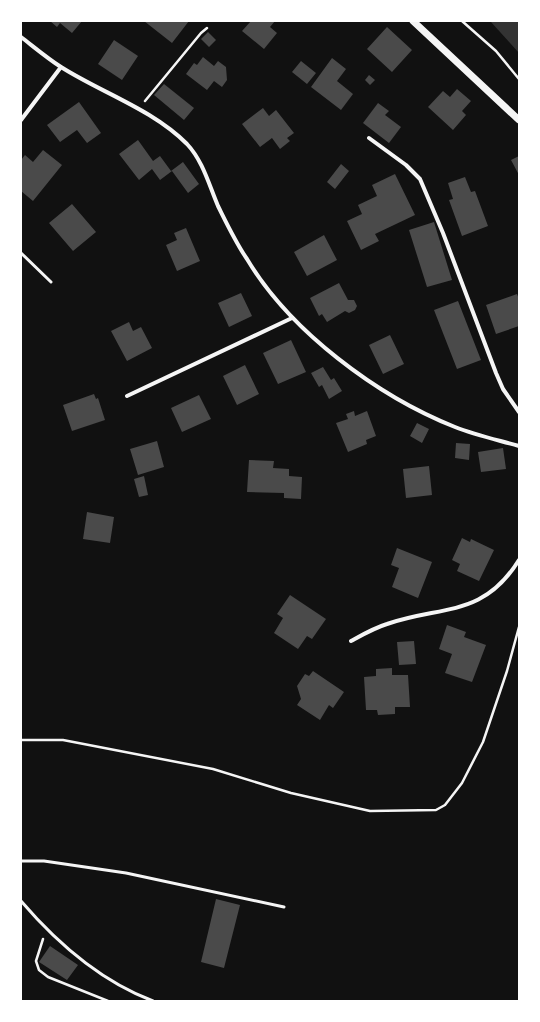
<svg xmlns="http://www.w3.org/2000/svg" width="540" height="1022" font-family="'Fira Sans Condensed',sans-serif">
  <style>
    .water { fill: #333 }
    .building { fill: #4a4a4a }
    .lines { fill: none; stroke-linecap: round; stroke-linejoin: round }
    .path { stroke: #f5f5f5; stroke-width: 2.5 }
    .service { stroke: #f5f5f5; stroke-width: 3 }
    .minor { stroke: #f5f5f5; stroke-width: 4 }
    .tertiary { stroke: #f5f5f5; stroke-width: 7 }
  </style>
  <rect width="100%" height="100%" fill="#111"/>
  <path class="water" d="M490,21H519V53L491,22Z"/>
  <path class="building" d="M50,21H82L72,33L60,23L57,27Z
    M144,21H189L172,43Z
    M251,21H275L270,27L277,33L264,49L242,31Z
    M387,27L412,50L392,72L367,49Z
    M208,32L216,40L209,47L201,39Z
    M114,40L138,56L122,80L98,64Z
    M203,57L214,66L218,61L226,67L227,80L222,87L214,81L207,90L186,74L194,63L197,65Z
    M332,58L346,69L337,81L353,94L341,110L311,87Z
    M301,61L316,73L307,84L292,72Z
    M369,75L375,80L370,85L365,80Z
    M164,84L194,108L184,120L154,95Z
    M457,89L471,101L462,111L466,115L453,130L428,107L443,91L450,97Z
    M79,102L101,133L87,143L77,130L60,142L47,125Z
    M378,103L389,111L385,115L401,127L389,143L363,123Z
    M263,108L269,116L276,110L294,133L287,138L290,141L280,149L272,138L260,147L242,124Z
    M138,140L153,161L160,156L171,171L183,162L199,184L188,193L172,171L160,180L152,169L139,180L119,154Z
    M43,150L62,165L33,201L21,191V160L25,155L33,162Z
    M519,156V175L511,160Z
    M341,164L349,171L335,189L327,182Z
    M395,174L415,215L375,234L379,241L361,250L347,221L362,214L358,205L377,196L372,185Z
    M465,177L471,192L475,191L488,226L462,236L449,200L453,199L448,183Z
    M72,204L96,232L73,251L49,223Z
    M434,222L452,280L427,287L409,230Z
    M186,228L200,261L177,271L166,245L177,240L174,233Z
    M324,235L337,260L307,276L294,252Z
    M339,283L348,300H354L357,306L355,310L349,313L345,311L327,322L322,314L319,316L310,298Z
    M241,293L252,316L229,327L218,303Z
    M517,294L519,299V326L496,334L486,305Z
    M458,301L481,360L457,369L434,310Z
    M129,322L133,331L141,327L152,348L127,361L111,331Z
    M390,335L404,364L383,374L369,345Z
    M291,340L306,372L278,384L263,353Z
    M245,365L259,394L237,405L223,376Z
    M323,367L331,380L334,378L342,391L329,399L322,385L319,387L311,373Z
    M94,394L96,399L98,398L105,420L72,431L63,405Z
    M199,395L211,419L182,432L171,408Z
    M354,411L355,416L367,411L376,436L366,440L367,444L348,452L336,423L348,419L346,414Z
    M417,423L429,429L422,443L410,436Z
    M157,441L164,467L138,475L130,449Z
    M456,443L470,444L469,460L455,458Z
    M503,448L506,469L481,472L478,452Z
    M249,460L274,461L273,468L289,469V476L302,477L301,499L284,498V493L247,492Z
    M429,466L432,495L406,498L403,469Z
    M144,476L148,495L139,497L134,479Z
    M87,512L114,517L110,543L83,539Z
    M462,538L470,542L471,539L494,550L479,581L457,571L460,564L452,560Z
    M397,548L432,562L418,598L392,587L399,568L391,565Z
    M290,595L326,619L312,639L307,636L298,649L274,633L283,618L277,614Z
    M447,625L466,632L464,637L486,645L472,682L445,673L452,654L439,649Z
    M414,641L416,664L399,665L397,642Z
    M392,668V675H408L410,707H395V714L378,715L377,710H366L364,677L376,676V669Z
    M313,671L344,692L333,708L329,705L320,720L297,705L301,699L297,686L305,674L309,676Z
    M216,899L240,905L224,968L201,962Z
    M50,946L78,965L67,980L39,962Z"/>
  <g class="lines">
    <path class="path" d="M462,21L496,51L519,79
      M145,101L201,33L207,28
      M21,740H63L213,769L291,793L370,811L436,810L445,805L462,783L483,742L507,671L519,627
      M43,939L36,961L39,970L48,977L108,1001"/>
    <path class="service" d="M21,253L51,282
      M21,861H44L126,873L284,907
      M21,901C57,943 100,981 153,1001"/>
    <path class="minor" d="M21,37C34,47 47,58 61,67C102,93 152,109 187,144C203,161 209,185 218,206C227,224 236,243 247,259C290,331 377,396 455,427C475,435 498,440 519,446
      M21,120L61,67
      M369,138L406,165L420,179L443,233L496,373L503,389L519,412
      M127,396L292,318
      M351,641C362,635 374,628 387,624C442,605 483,618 519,560"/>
    <path class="tertiary" d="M413,21L519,120"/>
  </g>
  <rect width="540" height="1022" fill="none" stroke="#ffffff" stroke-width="44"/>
</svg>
